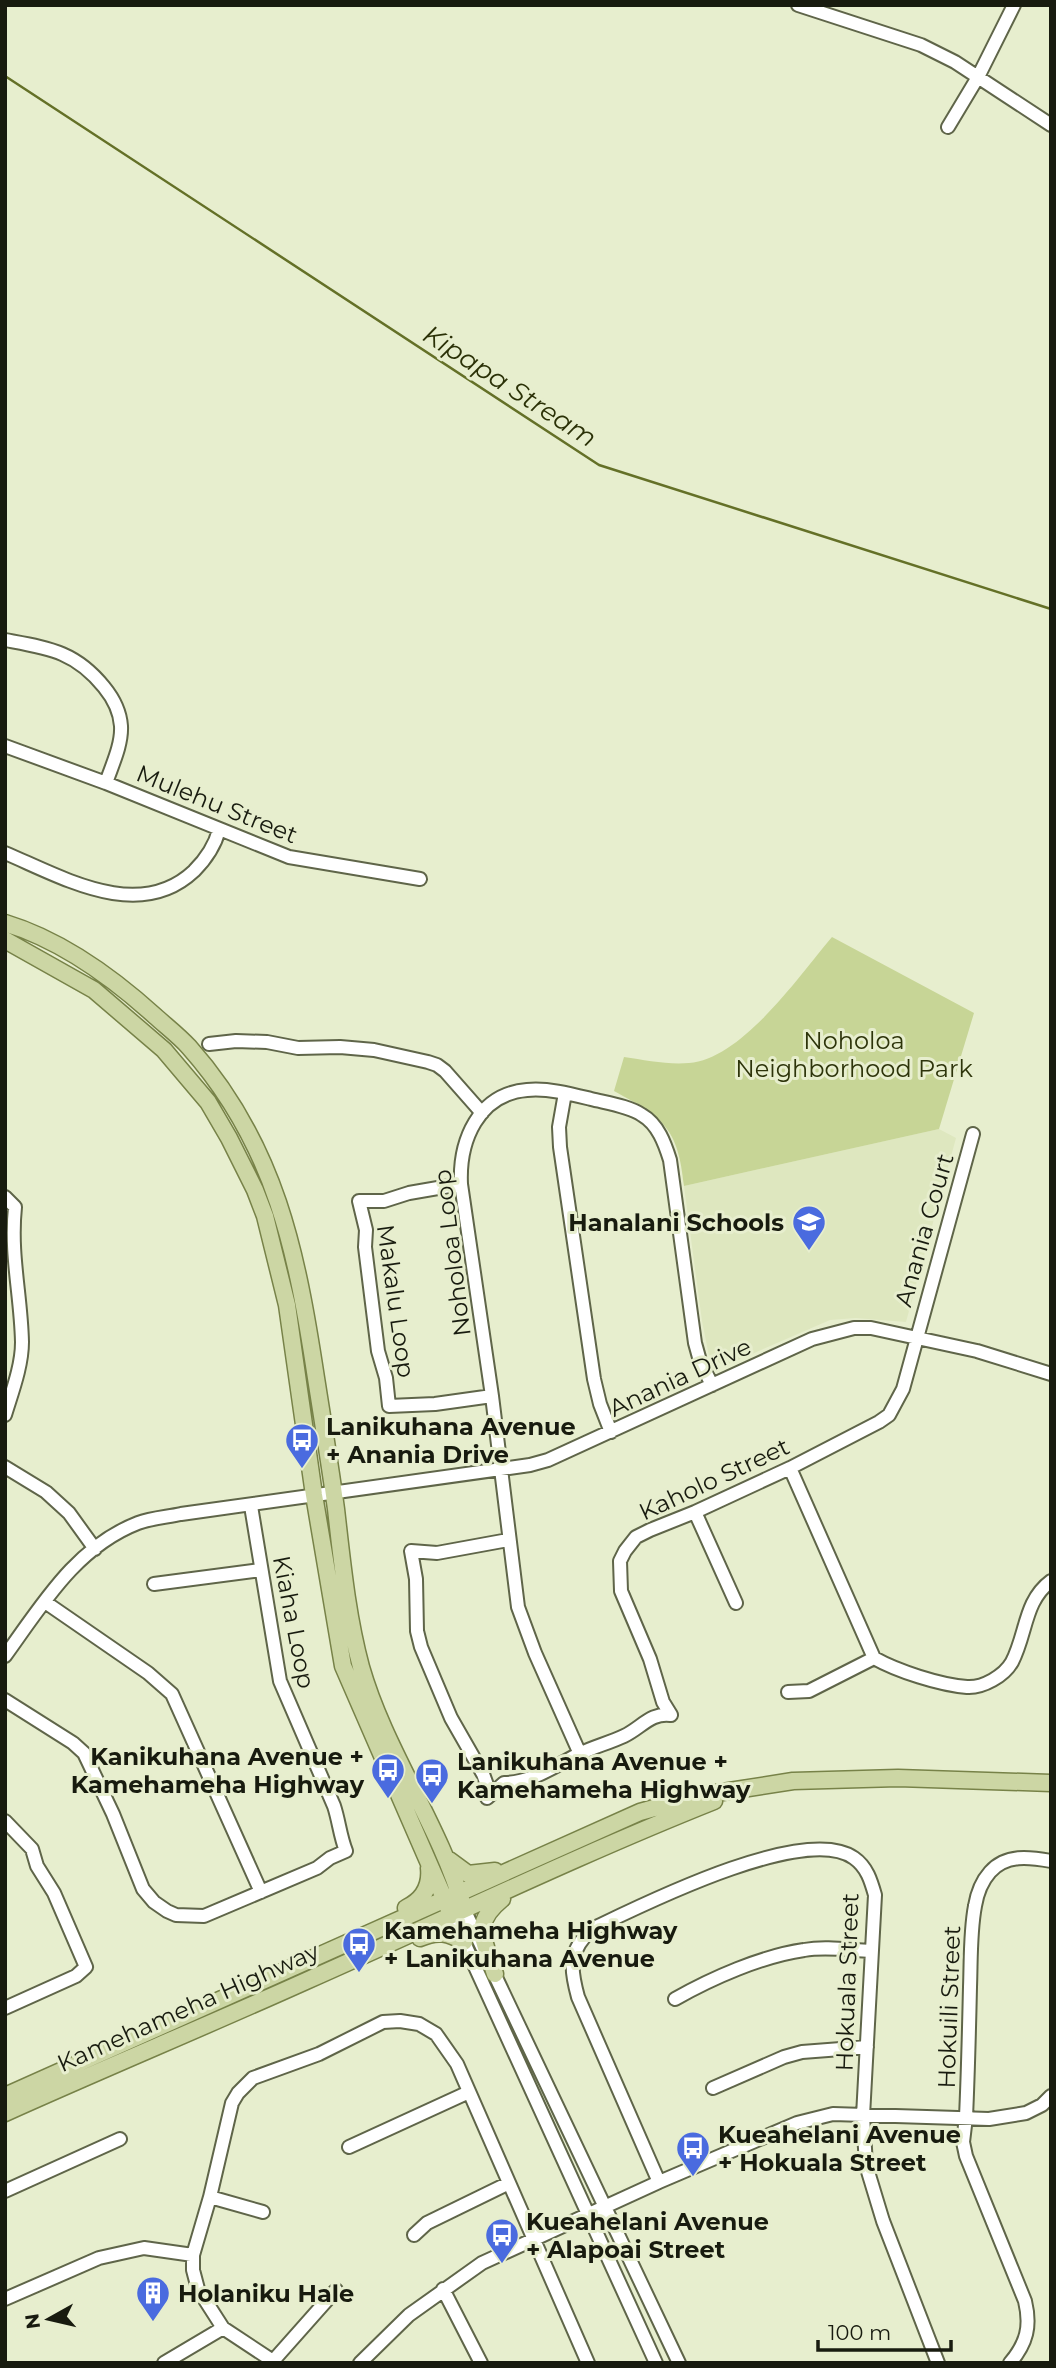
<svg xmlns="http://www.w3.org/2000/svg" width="1056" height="2368" font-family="Montserrat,sans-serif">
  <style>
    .built { fill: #dee7bf }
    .green { fill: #c7d596 }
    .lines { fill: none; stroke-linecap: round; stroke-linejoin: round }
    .stream { stroke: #647027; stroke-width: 2.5 }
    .minor-casing { stroke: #5f6549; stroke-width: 16 }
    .major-casing { stroke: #778248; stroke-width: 19 }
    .minor { stroke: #fff; stroke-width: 12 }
    .major { stroke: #ccd6a4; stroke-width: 16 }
    .labels { text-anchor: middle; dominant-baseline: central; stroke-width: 6; stroke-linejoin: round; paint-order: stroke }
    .street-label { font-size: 24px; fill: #181b0f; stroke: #e7eece }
    .park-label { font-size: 24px; fill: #2d340a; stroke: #e7eece }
    .poi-label { font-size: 24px; font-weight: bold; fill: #181b0f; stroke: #e7eece; text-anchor: start }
    .water-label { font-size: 26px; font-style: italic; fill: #2b3107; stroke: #e7eece }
  </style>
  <rect width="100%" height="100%" fill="#e7eece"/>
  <path class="built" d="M939,1129L956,1138L906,1322L856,1318L830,1320L724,1366L709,1356L702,1321L684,1186Z"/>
  <path class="green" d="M832,937L974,1013L939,1129L684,1186C678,1128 664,1118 614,1091L624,1057C645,1060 668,1065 689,1063C742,1059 799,976 832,937Z"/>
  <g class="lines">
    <path class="stream" d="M5,76L599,465L1051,609"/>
    <g class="minor-casing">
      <path id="minor" d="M798,5L921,45L955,62L1051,125
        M948,127L978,77L1014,5
        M5,640C48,648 75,651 104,687C113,698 120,711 121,726C122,745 112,765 106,783
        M5,746L106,783L289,857L420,879
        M5,853C62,877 139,923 194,871C205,860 215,845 219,830
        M209,1044L236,1041L267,1042L298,1048L340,1047L374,1050L428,1062L437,1065L445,1071L482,1113
        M565,1093L559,1127L560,1147L594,1379L600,1404L611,1432
        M461,1184L409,1193L384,1201H359L366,1230L365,1247L378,1351L386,1378L389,1406L435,1404L492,1396
        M5,1197L15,1207C10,1255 21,1295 22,1342C22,1366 12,1392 5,1415
        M5,1467L46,1492L69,1513L95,1549
        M790,1468L874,1658C897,1671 940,1685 967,1687C983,1688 1004,1676 1012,1662C1027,1633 1024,1601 1051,1581
        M695,1512L736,1603
        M508,1540L437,1553L411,1551L416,1579L417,1631L421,1647L451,1718L483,1774L487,1785V1798L504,1783C531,1783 555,1766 579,1754C593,1747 609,1743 624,1736C641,1728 651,1712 671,1715L663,1702L650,1659L621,1591L620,1561L625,1551L636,1537L650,1530L695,1512L790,1468L879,1422L889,1415L903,1389L973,1134
        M154,1584L261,1570
        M45,1602L148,1673L172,1694L261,1892
        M5,1656C42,1605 76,1547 138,1523C151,1518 167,1517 181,1514L530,1465L548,1460L812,1339L854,1328H871L977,1351L1051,1374
        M788,1692L809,1691L874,1658
        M5,1700L73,1743L84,1753L113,1814L143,1889L154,1902L167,1911L176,1915L204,1916L317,1868L330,1858L346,1851C340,1836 339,1821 334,1806L280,1681L251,1506
        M580,1754L535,1653L518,1607L492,1396L461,1184C459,1141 478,1094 527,1090C549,1088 571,1094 591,1099C607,1103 629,1106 642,1115C658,1124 665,1144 670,1160L695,1343L700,1361L712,1385
        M5,1821L32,1849L37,1866L54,1893L86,1967L76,1976L5,2008
        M464,1909L482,1947
        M451,1914L656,2363
        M491,1967L679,2363
        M675,1999C712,1978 762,1956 804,1950C826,1946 849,1950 870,1951
        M713,2088L784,2057L802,2052L867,2047
        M349,2147L469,2092
        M659,2182L578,1997C570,1968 568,1951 592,1929C642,1905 805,1823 854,1858C867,1867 871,1881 875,1895L863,2116L866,2165L883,2221L938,2363
        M5,2191L120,2139
        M210,2197L263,2212
        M414,2235L427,2223L509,2183
        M443,2289L481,2363
        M5,2299L99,2258L144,2248L193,2255
        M273,2361L336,2290
        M164,2363L223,2328
        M276,2363L223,2328L198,2289L193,2270V2255L210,2197L232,2103L238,2093L253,2078L319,2054L383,2022L400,2021L419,2024L436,2034L457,2064L588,2363
        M360,2363L409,2315L482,2263L659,2182L797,2123L833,2114L989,2119L1026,2113L1042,2105L1051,2096
        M1010,2363C1027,2343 1031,2326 1025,2301L966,2156L963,2142L966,2117C968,2074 969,2031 970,1987C971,1961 970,1932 975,1906C977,1894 982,1881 990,1872C1006,1854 1029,1857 1051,1861"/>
    </g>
    <g class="major-casing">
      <path id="major" d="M5,923C61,940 112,977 155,1016C166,1026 179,1036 189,1047C276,1145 297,1253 316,1378C323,1422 330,1465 336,1509C342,1561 347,1615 361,1667C385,1751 440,1825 464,1909
        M5,940L94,990L164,1050L208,1102L229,1138L255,1190L265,1216L287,1305L314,1495L343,1666L451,1914
        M449,1860L468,1874L495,1871
        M406,1908C423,1900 431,1887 429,1868
        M420,1938C438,1930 449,1933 464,1942
        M495,1974C485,1940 470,1925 502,1899
        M5,2096L640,1812L697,1796L793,1781L898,1778L1051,1783
        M5,2113C105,2068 206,2026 306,1981C442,1921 576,1856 714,1801"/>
    </g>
    <use href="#minor" class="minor"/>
    <use href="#major" class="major"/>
  </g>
  <defs>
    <g id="school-pin" transform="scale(1.75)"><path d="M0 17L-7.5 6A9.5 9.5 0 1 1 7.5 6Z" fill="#4a6bdf" stroke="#e7eece"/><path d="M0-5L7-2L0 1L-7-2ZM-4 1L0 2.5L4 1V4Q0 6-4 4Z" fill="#fff"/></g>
    <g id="bus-pin" transform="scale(1.75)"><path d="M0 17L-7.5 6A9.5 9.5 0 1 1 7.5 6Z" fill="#4a6bdf" stroke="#e7eece"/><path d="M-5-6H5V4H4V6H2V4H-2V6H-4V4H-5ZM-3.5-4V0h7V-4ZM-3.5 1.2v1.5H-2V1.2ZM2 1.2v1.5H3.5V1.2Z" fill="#fff"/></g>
    <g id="building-pin" transform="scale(1.75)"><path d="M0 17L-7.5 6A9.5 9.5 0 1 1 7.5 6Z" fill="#4a6bdf" stroke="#e7eece"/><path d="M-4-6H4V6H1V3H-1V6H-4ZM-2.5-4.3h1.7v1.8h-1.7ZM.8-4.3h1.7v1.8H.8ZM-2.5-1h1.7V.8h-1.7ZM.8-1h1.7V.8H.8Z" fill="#fff"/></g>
  </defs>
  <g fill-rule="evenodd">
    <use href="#school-pin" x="809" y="1222"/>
    <use href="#bus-pin" x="302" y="1440"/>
    <use href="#bus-pin" x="388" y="1770"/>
    <use href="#bus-pin" x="432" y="1775"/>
    <use href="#bus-pin" x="359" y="1944"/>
    <use href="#bus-pin" x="693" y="2148"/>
    <use href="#bus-pin" x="502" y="2235"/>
    <use href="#building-pin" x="153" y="2293"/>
  </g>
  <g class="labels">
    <g class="street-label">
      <text transform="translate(217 804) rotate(22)">Mulehu Street</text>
      <text transform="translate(924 1230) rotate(-74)">Anania Court</text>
      <text transform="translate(452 1253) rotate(-97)">Noholoa Loop</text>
      <text transform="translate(396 1301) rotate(82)">Makalu Loop</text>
      <text transform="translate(680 1377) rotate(-25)">Anania Drive</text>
      <text transform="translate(714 1479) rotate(-25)">Kaholo Street</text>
      <text transform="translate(294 1622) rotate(79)">Kiaha Loop</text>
      <text transform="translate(847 1982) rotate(-88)">Hokuala Street</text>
      <text transform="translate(188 2007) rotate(-24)">Kamehameha Highway</text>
      <text transform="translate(949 2007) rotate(-88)">Hokuili Street</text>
    </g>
    <g class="park-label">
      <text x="854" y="1040">Noholoa<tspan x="854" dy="28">Neighborhood Park</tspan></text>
    </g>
    <g class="poi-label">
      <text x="784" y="1222" text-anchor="end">Hanalani Schools</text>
      <text x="326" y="1426">Lanikuhana Avenue<tspan x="326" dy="28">+ Anania Drive</tspan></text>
      <text x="364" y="1756" text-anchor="end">Kanikuhana Avenue +<tspan x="364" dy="28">Kamehameha Highway</tspan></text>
      <text x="457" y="1761">Lanikuhana Avenue +<tspan x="457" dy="28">Kamehameha Highway</tspan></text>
      <text x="384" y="1930">Kamehameha Highway<tspan x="384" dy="28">+ Lanikuhana Avenue</tspan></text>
      <text x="718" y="2134">Kueahelani Avenue<tspan x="718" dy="28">+ Hokuala Street</tspan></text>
      <text x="526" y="2221">Kueahelani Avenue<tspan x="526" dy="28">+ Alapoai Street</tspan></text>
      <text x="178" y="2293">Holaniku Hale</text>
    </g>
    <g class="water-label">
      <text transform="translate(510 386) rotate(33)">Kipapa Stream</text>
    </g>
  </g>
  <rect width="1056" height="2368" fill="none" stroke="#181b0f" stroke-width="14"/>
  <g transform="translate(49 2319) rotate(262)" stroke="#e7eece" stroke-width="5" paint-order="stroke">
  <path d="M0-5L12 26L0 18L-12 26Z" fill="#181b0f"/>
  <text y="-10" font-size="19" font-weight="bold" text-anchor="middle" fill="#181b0f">N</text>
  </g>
  <path d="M818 2340v10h133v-10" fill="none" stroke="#181b0f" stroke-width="3.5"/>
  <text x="828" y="2340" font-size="21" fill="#181b0f" stroke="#e7eece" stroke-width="5" paint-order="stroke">100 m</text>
</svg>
